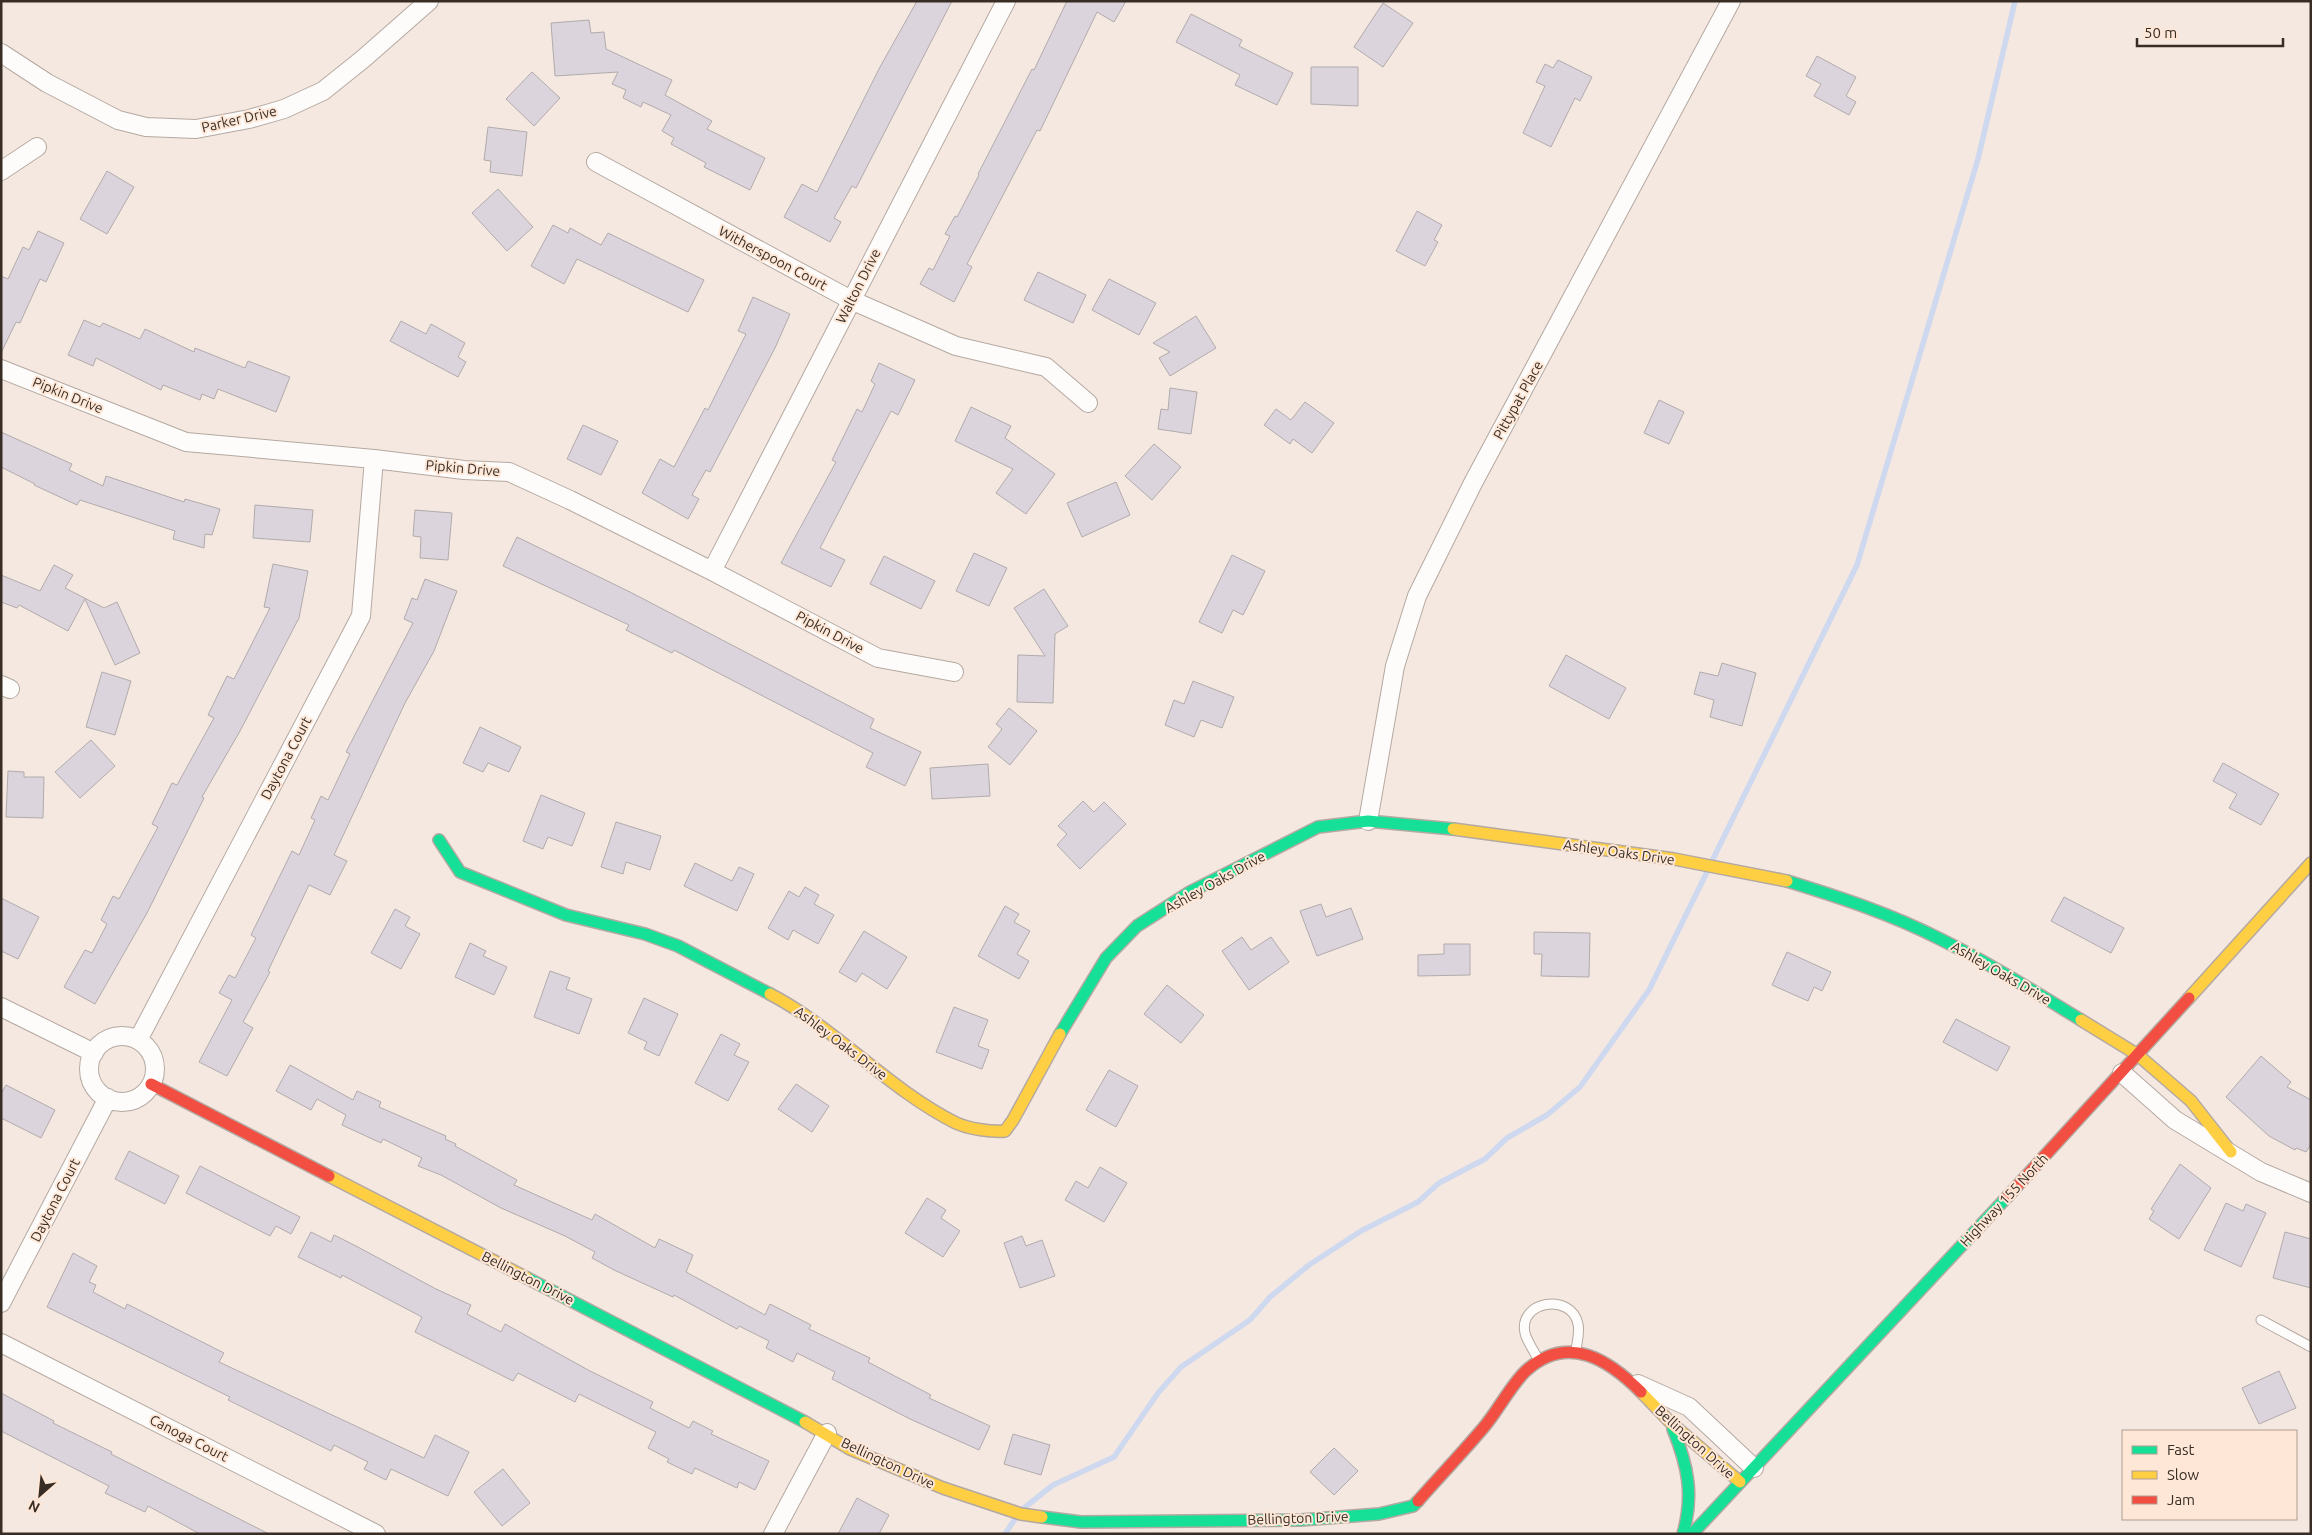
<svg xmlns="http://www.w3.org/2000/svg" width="2312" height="1535" font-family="Ubuntu,sans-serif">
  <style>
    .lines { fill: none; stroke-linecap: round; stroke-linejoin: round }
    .stream { stroke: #ced8ef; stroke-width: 5.5 }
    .building { fill: #dbd4dd; stroke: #b1abac }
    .lane-casing { stroke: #b4a9a2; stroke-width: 11 }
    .street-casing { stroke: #b4a9a2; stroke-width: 20 }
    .fast-casing { stroke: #b4a9a2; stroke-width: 14 }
    .slow-casing { stroke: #b4a9a2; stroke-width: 14 }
    .jam-casing { stroke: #b4a9a2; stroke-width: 14 }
    .lane { stroke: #fefcfa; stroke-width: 9 }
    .street { stroke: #fefcfa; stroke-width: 18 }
    .fast { stroke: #16e098; stroke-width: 11 }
    .slow { stroke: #ffcf43; stroke-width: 11 }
    .jam { stroke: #f24e42; stroke-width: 11 }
    .labels { text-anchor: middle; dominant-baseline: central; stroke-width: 4; stroke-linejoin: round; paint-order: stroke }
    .street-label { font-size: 14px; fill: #382d25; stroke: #fee7d7 }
  </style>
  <rect width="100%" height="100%" fill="#f5e8e0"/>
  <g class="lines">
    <path class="stream" d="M1713,859L1857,565L1978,159L2015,1
      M1024,1508L1053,1485L1114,1457L1158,1393L1181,1367L1250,1320L1270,1297L1309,1265L1361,1231L1418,1202L1439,1183L1485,1159L1507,1138L1547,1115L1580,1087L1649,990L1707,872
      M1005,1534L1015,1519"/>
  </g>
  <path class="building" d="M917,1H952L856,188L852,186L834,218L841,222L830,242L784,217L802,184L817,192L880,67Z
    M1067,1H1126L1114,22L1097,12L1040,131L1037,130L967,264L972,267L954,302L920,284L929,268L933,270L950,236L945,234L955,216L957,217L979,175L978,174L1032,69L1034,70Z
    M1383,3L1413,23L1383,67L1354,47Z
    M1191,14L1242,40L1239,46L1293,73L1277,105L1235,85L1240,75L1176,42Z
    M589,20L591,33L604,32L606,49L672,80L665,95L712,121L707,129L765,158L750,190L704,167L706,163L671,144L674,138L662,131L671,115L643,102L641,107L623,98L626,90L612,84L618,72L555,76L551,23Z
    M1817,56L1856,77L1846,96L1856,102L1849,115L1814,96L1821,84L1806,76Z
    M1558,60L1592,77L1580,101L1575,98L1551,147L1523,133L1545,86L1536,82L1545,64L1553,68Z
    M1311,67H1358V106L1311,104Z
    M532,72L560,98L534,126L506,99Z
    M488,127L527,132L522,176L490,172L491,161L484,160Z
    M107,171L134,187L107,234L80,219Z
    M498,189L533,227L507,251L472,213Z
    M1417,211L1442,225L1434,240L1438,242L1425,266L1396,251Z
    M553,225L568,233L570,228L601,245L608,233L704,280L688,312L577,259L564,284L531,266Z
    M38,231L64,243L46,282L40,279L20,323L16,322L1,353V276L8,279L23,247L29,250Z
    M1038,272L1086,295L1073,323L1024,300Z
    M1109,279L1156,303L1139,335L1092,310Z
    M753,297L790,314L775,348L710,472L706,470L692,495L699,499L688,519L642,493L660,459L674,467L705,408L708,410L746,334L738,331Z
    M1196,316L1216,348L1170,376L1159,358L1170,352L1153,343Z
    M84,320L100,327L103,323L140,339L145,329L194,352L195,348L245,368L248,361L290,377L276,412L218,389L214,399L202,394L200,400L163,385L161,390L96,358L93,366L68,355Z
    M401,321L426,334L431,324L465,343L458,357L466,362L458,377L390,341Z
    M879,363L915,380L898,415L891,411L820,548L845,560L831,587L781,563L836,462L832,460L857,409L862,412L875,384L871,381Z
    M1170,388L1197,392L1191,434L1158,429L1161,409L1168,410Z
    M1659,400L1684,412L1669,444L1644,433Z
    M1305,402L1334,423L1312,453L1293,439L1290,444L1264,425L1276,409L1291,420Z
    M971,407L1011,426L1005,438L1055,474L1026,514L996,493L1013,469L955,441Z
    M583,425L618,441L601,475L567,459Z
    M1,432L72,464L69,470L103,486L106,476L184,502L185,499L220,509L212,535L205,534L204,548L173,539L175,531L80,500L77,505L34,485L35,484L1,467Z
    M1154,444L1181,467L1152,500L1125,476Z
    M1116,482L1130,515L1082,537L1067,503Z
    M255,505L313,510L310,542L253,538Z
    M415,510L452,513L448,560L420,558L421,537L413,536Z
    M517,537L630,592L874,719L870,728L921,752L905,786L866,767L873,753L674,650L672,653L626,630L629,625L503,566Z
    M974,553L1007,568L989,606L956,591Z
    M1232,555L1265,571L1243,615L1233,610L1222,633L1199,622Z
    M884,556L935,581L921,609L870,584Z
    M273,564L308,571L299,618L240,731L202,797L204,798L147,913L95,1004L64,987L85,950L92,953L107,924L101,920L113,896L119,899L158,827L152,824L172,783L177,785L214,718L208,715L227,676L234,679L270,608L264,607Z
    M54,565L73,575L65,588L104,608L117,602L140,653L115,665L85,599L68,631L19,605L17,608L1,602V575L40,591Z
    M425,579L457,591L434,651L405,703L334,855L347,861L330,895L309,885L268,971L270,972L243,1022L253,1028L227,1076L199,1062L232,1000L219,993L229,975L235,978L256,938L251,935L292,851L299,855L315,820L311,818L321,796L328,800L350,754L346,752L413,623L404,619L412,598L417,600Z
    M1044,589L1068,626L1055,634L1053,703L1017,702L1018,655L1045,656L1014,608Z
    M1566,655L1626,688L1609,719L1549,686Z
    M1722,663L1756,673L1742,726L1710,717L1714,700L1694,694L1700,672L1718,676Z
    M102,672L131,681L115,735L86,727Z
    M1193,681L1234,697L1222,728L1201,720L1194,737L1165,725L1174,700L1184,704Z
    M1009,708L1037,731L1010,765L988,747L1002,729L996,724Z
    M480,727L521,747L509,772L488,763L483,772L463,763Z
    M91,740L115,766L80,798L55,772Z
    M2223,763L2279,794L2261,825L2229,808L2237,794L2213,781Z
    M988,764L990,796L932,799L930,768Z
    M8,771L24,772V777H44L43,818L6,817Z
    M541,795L585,813L572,846L548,837L543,849L523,841Z
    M1083,801L1094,812L1104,802L1126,824L1080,869L1057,845L1067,834L1058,826Z
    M616,822L661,836L650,870L626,862L623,874L601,867Z
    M695,863L732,881L739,867L754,874L737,911L684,886Z
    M805,887L819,895L814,904L834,915L818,944L793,930L788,940L768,928L789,891L799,897Z
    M2064,897L2124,928L2111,953L2051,921Z
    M1,898L39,917L18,959L1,951Z
    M1321,904L1326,917L1351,908L1363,939L1317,956L1300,911Z
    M1005,906L1019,914L1014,922L1030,931L1017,954L1029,961L1019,979L978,956Z
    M395,909L410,917L405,926L420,934L401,969L371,953Z
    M864,931L907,957L887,989L862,973L856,982L839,972Z
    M1534,932L1590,933L1589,977L1541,976L1542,954H1534Z
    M1242,937L1251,950L1271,937L1289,962L1249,990L1222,951Z
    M470,943L486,951L483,956L507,967L494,995L455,977Z
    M1444,944H1470V975L1418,976V955L1444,954Z
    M1787,952L1831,972L1822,991L1814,987L1808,1001L1772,985Z
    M550,971L570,978L566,989L592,999L579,1034L534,1017Z
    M1167,985L1204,1015L1181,1043L1144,1014Z
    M644,998L678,1014L659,1056L644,1049L647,1042L628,1033Z
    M954,1007L988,1020L978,1046L989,1050L982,1069L936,1052Z
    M1956,1019L2010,1047L1997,1071L1943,1042Z
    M721,1034L740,1044L734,1055L749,1062L728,1101L695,1083Z
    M2261,1056L2291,1082L2287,1087L2311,1100V1144L2306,1152L2296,1148L2295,1150L2269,1136L2226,1097Z
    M290,1065L353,1100L357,1091L381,1102L379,1107L446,1136L445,1139L456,1144L455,1146L517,1180L514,1185L592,1220L595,1214L655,1248L659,1239L693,1255L686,1272L765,1315L770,1304L811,1325L809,1329L870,1358L868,1362L931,1395L929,1398L990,1426L979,1450L910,1419L832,1379L835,1372L797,1353L793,1362L766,1348L769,1341L739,1326L737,1329L674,1295L673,1297L614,1270L592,1258L595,1252L565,1236L501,1208L441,1175L418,1166L422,1158L383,1139L381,1143L342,1125L346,1115L317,1099L311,1110L276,1091Z
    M1109,1070L1138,1086L1116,1127L1086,1110Z
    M796,1084L829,1106L812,1132L778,1109Z
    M6,1085L55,1110L41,1138L1,1118V1094Z
    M129,1151L179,1176L165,1204L115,1179Z
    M2180,1164L2211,1188L2179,1239L2149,1219L2154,1211L2151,1209Z
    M200,1166L300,1217L291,1234L276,1226L270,1236L186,1193Z
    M1100,1167L1127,1183L1104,1222L1065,1200L1076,1181L1088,1188Z
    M927,1198L946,1210L941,1218L960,1231L943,1257L905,1233Z
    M2226,1203L2243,1211L2246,1204L2266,1213L2241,1267L2204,1250Z
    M311,1232L331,1242L334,1235L356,1246L436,1289L471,1305L467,1314L501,1332L505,1324L590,1371L653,1402L650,1408L689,1428L693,1421L713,1431L711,1434L769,1461L755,1490L739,1482L737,1488L695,1468L692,1474L667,1462L669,1459L648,1448L656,1432L579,1394L575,1402L518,1373L513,1381L415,1332L422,1317L342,1275L341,1278L298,1257Z
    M2285,1232L2311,1239V1288L2273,1278Z
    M1022,1236L1026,1246L1042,1240L1055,1276L1020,1288L1004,1243Z
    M73,1253L97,1266L89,1282L96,1285L93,1292L125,1309L127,1304L224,1353L219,1362L424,1458L435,1435L469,1452L448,1496L391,1469L386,1480L364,1469L368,1462L334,1445L331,1451L228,1400L230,1397L47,1307Z
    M2279,1371L2296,1408L2259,1424L2242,1388Z
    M1,1393L54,1421L53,1423L112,1452L111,1454L269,1534H200L148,1506L145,1512L105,1493L109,1486L1,1431Z
    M1013,1434L1050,1445L1041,1475L1004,1464Z
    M1334,1448L1358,1471L1334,1495L1310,1472Z
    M503,1469L530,1503L502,1526L474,1492Z
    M857,1498L889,1515L879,1534H838Z"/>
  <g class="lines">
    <g class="lane-casing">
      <path id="lane" d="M2261,1320L2311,1347
        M1539,1361C1535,1352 1527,1342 1525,1333C1518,1301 1571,1292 1578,1324C1580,1332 1577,1342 1576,1350"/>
    </g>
    <g class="street-casing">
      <path id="street" d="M1,53L47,83L118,120L146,127L196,129L249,119L284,109L323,91L363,59L429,1
        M596,162L851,300L956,346L1046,367L1088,403
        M1,171L37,147
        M1,369L186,442L374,459L464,470L509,472L570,500L712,571L878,658L954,672
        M712,571L1006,1
        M1,685L10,689
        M1368,821L1395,666L1417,596L1473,483L1731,1
        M1,1007L94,1053
        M89 1069a33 33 0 1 1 66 0a33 33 0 1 1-66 0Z
        M138,1040L361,616L374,459
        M2122,1073L2175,1120L2261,1172L2311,1193
        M1,1303L108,1098
        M1,1343L376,1534
        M1638,1384L1689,1407L1754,1468
        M773,1534L827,1433"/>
    </g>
    <g class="fast-casing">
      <path id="fast" d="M439,840L460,872L566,915L645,934L678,946L770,994
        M1787,881C1839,897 1891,914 1940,939C1989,963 2035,992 2081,1020
        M1060,1034L1106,958L1137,926L1190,892L1318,827L1368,821L1453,829
        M527,1278L805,1422
        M1673,1429C1688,1466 1694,1495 1683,1534
        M1042,1517L1081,1522L1301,1520L1379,1514L1413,1506L1418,1501
        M1692,1534L2008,1196"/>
    </g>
    <g class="slow-casing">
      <path id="slow" d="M1453,829L1674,859L1787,881
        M770,994C837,1029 888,1089 956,1123C969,1129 991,1132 1005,1131L1013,1120L1060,1034
        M2189,998L2311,863
        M2081,1020L2138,1055L2191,1101L2231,1152
        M329,1176L527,1278
        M1641,1392L1670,1422L1740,1482
        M805,1422L850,1449L943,1488L1021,1514L1042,1517"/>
    </g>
    <g class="jam-casing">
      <path id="jam" d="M151,1084L329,1176
        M2008,1196L2189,998
        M1418,1501C1440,1476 1463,1452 1484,1427C1498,1411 1513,1381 1528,1369C1569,1334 1609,1360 1641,1392"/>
    </g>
    <use href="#lane" class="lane"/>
    <use href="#street" class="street"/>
    <use href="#fast" class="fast"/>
    <use href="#slow" class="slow"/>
    <use href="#jam" class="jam"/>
  </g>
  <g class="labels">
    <g class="street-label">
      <text transform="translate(239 119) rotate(-13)">Parker Drive</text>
      <text transform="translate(773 258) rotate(28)">Witherspoon Court</text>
      <text transform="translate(858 286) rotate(-63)">Walton Drive</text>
      <text transform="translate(68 395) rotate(22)">Pipkin Drive</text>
      <text transform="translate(1518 400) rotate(-61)">Pittypat Place</text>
      <text transform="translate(463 468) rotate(5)">Pipkin Drive</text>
      <text transform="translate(830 632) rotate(28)">Pipkin Drive</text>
      <text transform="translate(286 758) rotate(-62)">Daytona Court</text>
      <text transform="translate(1619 852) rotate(8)">Ashley Oaks Drive</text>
      <text transform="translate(1215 882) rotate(-29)">Ashley Oaks Drive</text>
      <text transform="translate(2001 973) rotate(30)">Ashley Oaks Drive</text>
      <text transform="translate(841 1043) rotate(37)">Ashley Oaks Drive</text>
      <text transform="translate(55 1200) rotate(-63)">Daytona Court</text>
      <text transform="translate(2004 1200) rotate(-47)">Highway 155 North</text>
      <text transform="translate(528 1278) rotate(27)">Bellington Drive</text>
      <text transform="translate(189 1438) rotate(27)">Canoga Court</text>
      <text transform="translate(1695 1442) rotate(42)">Bellington Drive</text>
      <text transform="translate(888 1463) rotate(25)">Bellington Drive</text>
      <text transform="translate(1298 1518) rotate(-2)">Bellington Drive</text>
    </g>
  </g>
  <rect width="2312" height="1535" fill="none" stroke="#382d25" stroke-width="5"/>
  <rect x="2122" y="1430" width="175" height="90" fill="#fee7d7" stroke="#af9d90"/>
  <rect x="2132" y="1446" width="25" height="8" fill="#16e098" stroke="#af9d90"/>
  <text x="2167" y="1455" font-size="15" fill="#382d25">Fast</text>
  <rect x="2132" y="1471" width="25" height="8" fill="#ffcf43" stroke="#af9d90"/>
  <text x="2167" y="1480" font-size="15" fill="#382d25">Slow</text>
  <rect x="2132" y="1496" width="25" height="8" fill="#f24e42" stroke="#af9d90"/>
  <text x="2167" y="1505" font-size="15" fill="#382d25">Jam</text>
  <g transform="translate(40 1495) rotate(207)" stroke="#fee7d7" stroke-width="4" paint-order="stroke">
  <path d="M0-4L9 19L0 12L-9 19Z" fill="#382d25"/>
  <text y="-8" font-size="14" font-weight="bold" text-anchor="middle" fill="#382d25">N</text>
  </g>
  <path d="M2137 38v8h146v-8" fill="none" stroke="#382d25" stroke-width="2.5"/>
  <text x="2144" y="38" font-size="15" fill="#382d25" stroke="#fee7d7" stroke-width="4" paint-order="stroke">50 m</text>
</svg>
